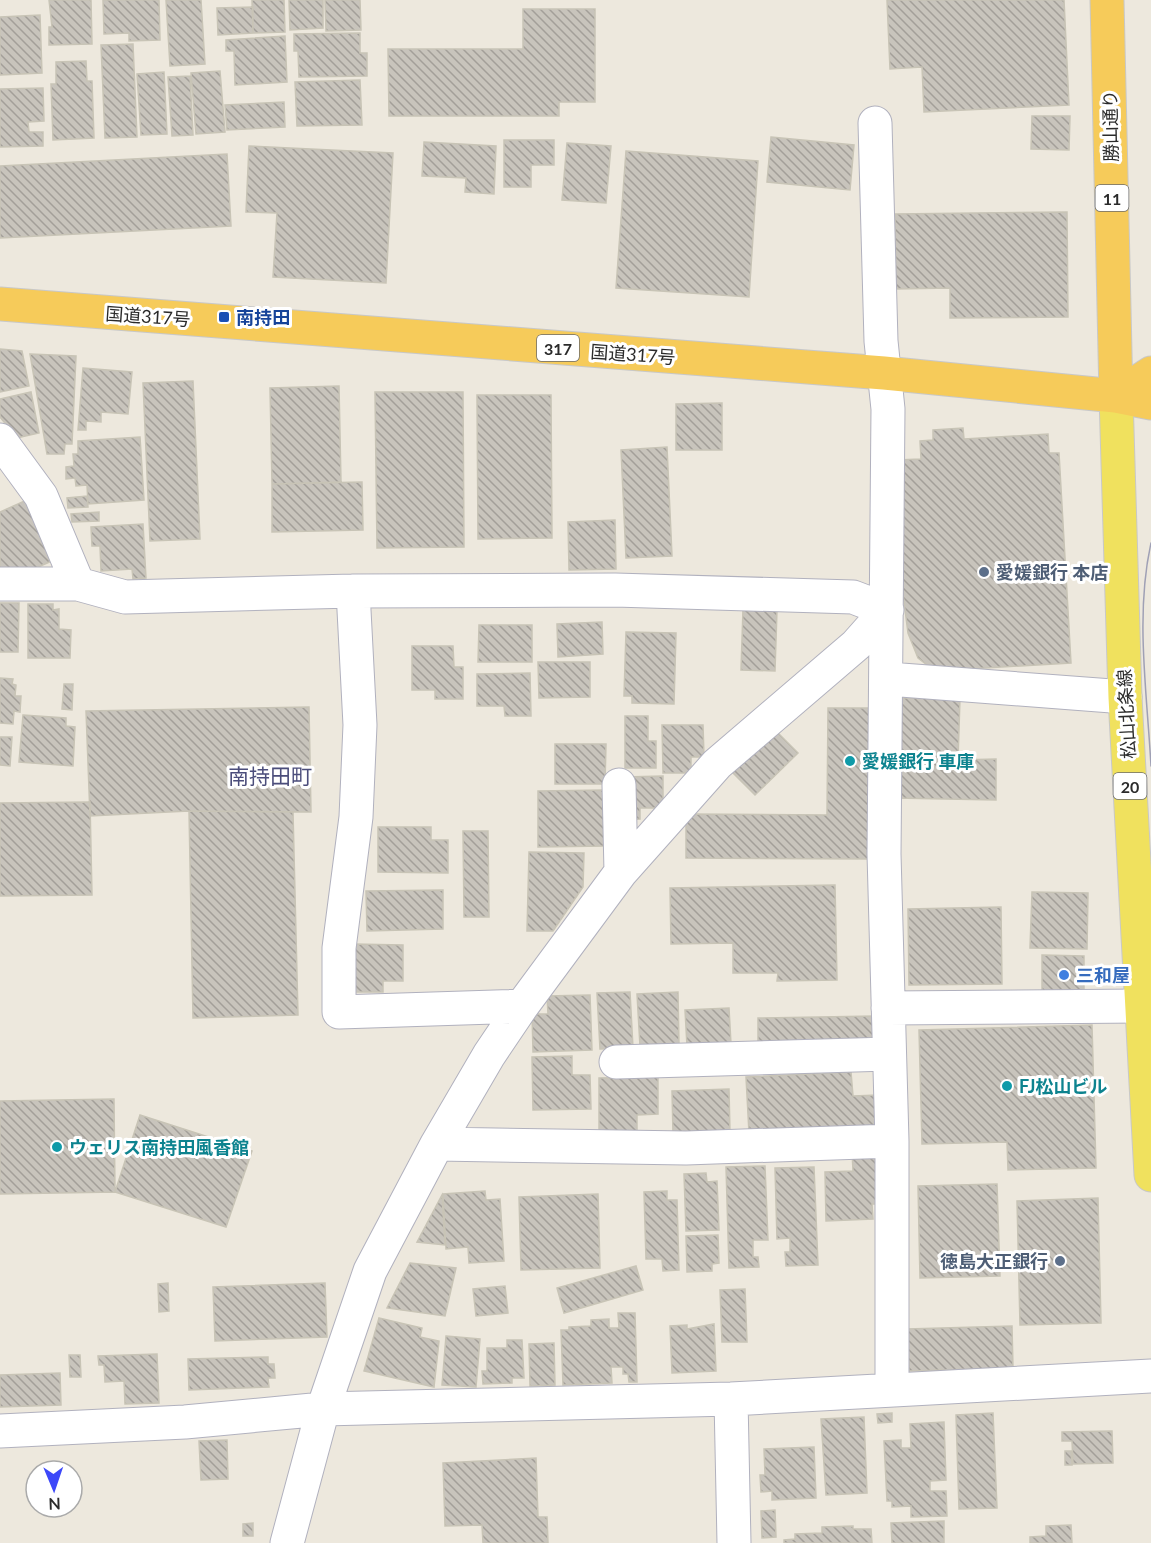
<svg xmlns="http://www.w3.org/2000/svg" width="1151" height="1543" font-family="Lato,'Noto Sans JP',sans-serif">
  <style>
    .building { fill: url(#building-back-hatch); stroke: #c8c4b6; stroke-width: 1.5 }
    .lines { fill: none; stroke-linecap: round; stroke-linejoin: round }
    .minor-casing { stroke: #b1b1be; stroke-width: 35 }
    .primary-casing { stroke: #c8c8c8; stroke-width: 35 }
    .trunk-casing { stroke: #c8c8c8; stroke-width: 35 }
    .minor { stroke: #fff; stroke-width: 33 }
    .primary { stroke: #f0e15e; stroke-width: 33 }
    .trunk { stroke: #f6cb5a; stroke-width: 33 }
    .tram { stroke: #9fa0b5; stroke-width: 1.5 }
    .transit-dot { fill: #1a4fb4; stroke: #fff; stroke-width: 2 }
    .service-dot { fill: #5c6f8a; stroke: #fff; stroke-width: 2 }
    .culture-dot { fill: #0f9aa8; stroke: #fff; stroke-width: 2 }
    .shop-dot { fill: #3f7fe0; stroke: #fff; stroke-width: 2 }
    .labels { text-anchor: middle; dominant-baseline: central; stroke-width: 6; stroke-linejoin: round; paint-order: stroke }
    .shield { fill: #fff; stroke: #6b6b6b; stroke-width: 1.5 }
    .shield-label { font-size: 16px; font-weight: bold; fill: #2b2b2b }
    .street-label { font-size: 18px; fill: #2b2b2b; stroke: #fff }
    .transit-label { font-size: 18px; font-weight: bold; fill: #164399; stroke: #fff; text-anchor: start }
    .service-label { font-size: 18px; font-weight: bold; fill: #4e5e75; stroke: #fff; text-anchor: start }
    .culture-label { font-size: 18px; font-weight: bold; fill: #0d838f; stroke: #fff; text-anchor: start }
    .shop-label { font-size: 18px; font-weight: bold; fill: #366cbe; stroke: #fff; text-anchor: start }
    .quarter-label { font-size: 21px; fill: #4b4d7b; stroke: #fff }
  </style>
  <defs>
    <pattern id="building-back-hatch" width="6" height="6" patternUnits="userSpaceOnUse" patternTransform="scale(1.5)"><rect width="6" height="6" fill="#c8c4bc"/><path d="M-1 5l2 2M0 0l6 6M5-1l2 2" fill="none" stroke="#a39f99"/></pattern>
  </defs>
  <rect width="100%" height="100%" fill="#ede8dd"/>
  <path class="building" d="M49,0H91L92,44L49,45V27H52Z
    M103,0H159L160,40L129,41V33L104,34Z
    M166,0H201L205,64L170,66Z
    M252,0H284L285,32L253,33Z
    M289,0H323V28L290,30Z
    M325,0H360L361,30L326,31Z
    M887,0H1064L1069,105L924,112L922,67L890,69Z
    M253,7V33L218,35L217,8Z
    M523,9H595V102H559V116H389L388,49H523Z
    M40,15L42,73L0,75V17Z
    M360,33V53H367V76L299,77L298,51H294V34Z
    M285,36L287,82L235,85L234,51H226V40Z
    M133,44L137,137L105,138L101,45Z
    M86,61L87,81H92L94,138L53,140L51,84H56V62Z
    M220,71L225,132L196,134L191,73Z
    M164,72L167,134L141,135L137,74Z
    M190,76L193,135L172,136L168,77Z
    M360,80L362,125L297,126L295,82Z
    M43,88L44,121L28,122L29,132H43V146L0,147V89Z
    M284,102L285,127L227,130L225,105Z
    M1032,116H1070L1069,150L1031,149Z
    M771,137L854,145L850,190L767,182Z
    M504,140H554V165H531V187H504Z
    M424,142L496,146L494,194L465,192L466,178L422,176Z
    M567,143L611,146L606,203L562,200Z
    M249,146L393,153L386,283L273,277L277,213L246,212Z
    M626,151L758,161L749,297L616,288Z
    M227,154L231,226L0,238V166Z
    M1067,212L1068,317L950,318V288L896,289L895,214Z
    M0,349L22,351L29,386L0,392Z
    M30,354L76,356L72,444H65L64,454H47Z
    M83,368L132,372L128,414L101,412V422L86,421V430H78Z
    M193,381L200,539L150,541L143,383Z
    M339,386L341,482L272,484L270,388Z
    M31,392L39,433L17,438L0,417V399Z
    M375,392H463L464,547L377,548Z
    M477,395H551L552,538L478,539Z
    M722,403V450H676V404Z
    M963,428L964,439L1048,434L1049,453H1059L1071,663L935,671L918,658L908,633L903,594L897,460L921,459L920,441L933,440V430Z
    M140,437L144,500L88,504L87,485L76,486L75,478L66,479V467L74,466L73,454H78V441Z
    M667,447L672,556L626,558L621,450Z
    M362,482L363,530L272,532V484Z
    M87,496L88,507L68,508L67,498Z
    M29,499L56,559L25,573L0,571V512Z
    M99,512V521L72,522L71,514Z
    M615,520L616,569L569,570L568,522Z
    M143,524L146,578L133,579L132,569L101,571L100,546H92L91,527Z
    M0,603H19L18,652H0Z
    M28,604H53V610L59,609V629L71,630L70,658H28Z
    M743,609L777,610L775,671L741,670Z
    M602,622L603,654L558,657L557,624Z
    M479,625H532V662H478Z
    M626,632L676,633L674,704L632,703V696H624Z
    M412,646H453L454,667H463V699H435V690H412Z
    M538,662H590V697L539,698Z
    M530,673L531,716H505L504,706H477V674Z
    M0,678L13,679L12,684L16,685L15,696H21L20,712L14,711L13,724L0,723Z
    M64,684H73L72,710L62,709Z
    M896,698H960L958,760L996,759V800L895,798Z
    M309,707L311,812L189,811L90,816L86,711Z
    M828,708H873L872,859L686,858V814L827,815Z
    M23,715L66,718V726L75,727L73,766L19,762Z
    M625,716H648V741H656V768H625Z
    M662,725H703L704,757H691V773H663Z
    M774,729L798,753L755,795L731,771Z
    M0,737H12L10,766L0,765Z
    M555,744H606L605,784H555Z
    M663,776V808H640V819L625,820L624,777Z
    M604,790L605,846L538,847V791Z
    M90,802L92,895L0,896V803Z
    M189,811L293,812L298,1015L193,1018Z
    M378,827H431V840H448V873L378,872Z
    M463,831H488L489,917H464Z
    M529,852L584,853L583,887L553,931H527Z
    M835,885L837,980L777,981L778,973H733V943L671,944L670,888Z
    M443,890V929L367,931L366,891Z
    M1032,892L1088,893L1087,949L1030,948Z
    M1001,907L1002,984L909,985L908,909Z
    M353,944L403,945V981H383V992H354Z
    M1042,955L1084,956V994H1042Z
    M630,992L633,1048L600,1049L597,993Z
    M678,992L679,1045L640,1046L637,994Z
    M590,995L592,1050L533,1052L532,1014H548L547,996Z
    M729,1008L731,1044L687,1046L685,1010Z
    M875,1016V1045L758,1046V1018Z
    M1092,1025L1096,1168L1008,1170L1007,1142L922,1144L919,1030Z
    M572,1056V1075H590L591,1109L533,1110L532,1057Z
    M851,1072L853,1096L878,1095L880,1127L749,1133L746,1077Z
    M658,1077V1114L637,1115V1131H599V1078Z
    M729,1089L730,1133L673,1134L672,1091Z
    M114,1099L115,1192L0,1194V1101Z
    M140,1115L252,1151L226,1227L115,1192Z
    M882,1150L879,1204H872L873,1219L826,1221L825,1172L853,1171L852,1151Z
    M765,1166L768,1240H753V1257H758L759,1267L729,1268L726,1167Z
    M814,1167L818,1265L786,1266L785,1252H790V1238L777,1239L775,1168Z
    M706,1173L707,1182L717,1181L719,1230L686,1231L684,1174Z
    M997,1184L1000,1276L920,1278L918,1186Z
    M485,1191L486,1200L500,1199L504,1261L469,1263L468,1247L446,1249L443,1194Z
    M667,1191V1200H677L679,1270L663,1271L662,1259H646L644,1192Z
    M598,1194L600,1268L521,1270L519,1197Z
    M442,1195L445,1245L417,1242Z
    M1098,1198L1101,1323L1020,1325L1017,1201Z
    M718,1235L719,1263L712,1264V1271L687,1272L686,1236Z
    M410,1263L456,1268L445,1316L387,1308Z
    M636,1266L643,1290L564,1313L557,1288Z
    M168,1283L169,1311L159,1312L158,1284Z
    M325,1283L327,1337L215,1341L213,1287Z
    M505,1286L508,1313L476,1316L473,1289Z
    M745,1289L747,1342H722L720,1290Z
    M618,1313H635L637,1382H629L628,1374H623V1367H611L612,1383L563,1385L561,1330H569V1327L591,1326V1320L609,1319V1328H619Z
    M379,1318L422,1328L420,1337L439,1341L434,1387L364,1371Z
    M714,1324L716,1371L672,1373L670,1326L687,1325V1329Z
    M1012,1326L1013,1368L909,1371L907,1329Z
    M446,1336L480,1339L476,1387L442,1385Z
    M507,1340H522L524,1378H512V1383L483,1384L482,1371H487V1348H507Z
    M554,1343L555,1385L530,1386L529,1344Z
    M157,1354L159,1403L125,1404L124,1381L105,1382L104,1365H99L98,1356Z
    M69,1355H80L81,1377H70Z
    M268,1357V1364H274L275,1378H268L269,1387L189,1390L188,1359Z
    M60,1373L61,1405L0,1407V1375Z
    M892,1413V1422L878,1423L877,1414Z
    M993,1413L997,1508L959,1509L956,1415Z
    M864,1417L867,1493L826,1495L821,1419Z
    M944,1422L946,1480L930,1481V1491H946L947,1516L911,1517V1506L892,1507V1501H887L884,1441L901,1440V1448H911L910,1424Z
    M1112,1431L1113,1463L1073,1464L1072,1441H1062V1432Z
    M227,1440L228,1479L201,1480L199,1441Z
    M814,1447L816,1498L772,1500V1491L761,1492L760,1475H765L764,1449Z
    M1065,1451H1071L1072,1465H1065Z
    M536,1458L538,1517H547L548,1543H483L482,1525L445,1526L443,1463Z
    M775,1510L776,1537L762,1538L761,1511Z
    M944,1521V1543H892L891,1523Z
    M253,1523V1536H243V1524Z
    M1071,1525L1072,1543H1030V1537L1046,1536V1526Z
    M853,1526V1529H871L872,1543H784V1540L795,1539V1534L822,1533V1527Z"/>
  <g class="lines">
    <g class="minor-casing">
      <path id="minor" d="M875,123L881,341L888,409L884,854L892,1141V1390
        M0,440L41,496L78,584L125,597L353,591L615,590L853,597L887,610
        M0,584H78
        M353,591L360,725L356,817L339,948V1012L522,1006
        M888,679L1125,697
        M619,785L621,872
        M888,1008L1142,1006
        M616,1062L889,1054
        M437,1144L686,1148L892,1141
        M731,1399L734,1543
        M0,1431L185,1422L323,1409L731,1399L1151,1376
        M287,1543L323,1409L370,1271L437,1144L489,1055L522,1006L621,872L717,764L856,645L887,610"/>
    </g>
    <g class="primary-casing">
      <path id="primary" d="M1116,396L1125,697L1151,1175"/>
    </g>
    <g class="trunk-casing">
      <path id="trunk" d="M1107,0L1116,396
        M0,304L884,373L1116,396L1151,403
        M1116,396L1151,373"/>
    </g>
    <use href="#minor" class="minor"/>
    <use href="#primary" class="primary"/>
    <use href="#trunk" class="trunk"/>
    <path class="tram" d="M1151,543C1135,615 1147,692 1151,766"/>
  </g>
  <rect class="transit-dot" x="218" y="311" width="12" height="12" rx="3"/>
  <g class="service-dot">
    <circle cx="984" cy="572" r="6"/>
    <circle cx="1060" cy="1261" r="6"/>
  </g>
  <g class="culture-dot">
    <circle cx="850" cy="761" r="6"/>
    <circle cx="1007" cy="1086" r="6"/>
    <circle cx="57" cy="1147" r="6"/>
  </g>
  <circle class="shop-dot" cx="1064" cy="975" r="6"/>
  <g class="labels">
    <g class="shield">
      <rect x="1095.5" y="185" width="33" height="26" rx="4.5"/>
      <rect x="537" y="335" width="42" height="26" rx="4.5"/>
      <rect x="1113.5" y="773" width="33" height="26" rx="4.5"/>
    </g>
    <g class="shield-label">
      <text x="1112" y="198">11</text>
      <text x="558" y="348">317</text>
      <text x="1130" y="786">20</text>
    </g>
    <g class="street-label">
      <text transform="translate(1110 126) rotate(-91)">勝山通り</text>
      <text transform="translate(148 316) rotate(4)">国道317号</text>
      <text transform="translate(633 354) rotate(4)">国道317号</text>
      <text transform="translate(1126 714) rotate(-93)">松山北条線</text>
    </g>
    <g class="transit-label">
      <text x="236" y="317">南持田</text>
    </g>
    <g class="service-label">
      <text x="996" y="572">愛媛銀行 本店</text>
      <text x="1048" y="1261" text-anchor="end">徳島大正銀行</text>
    </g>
    <g class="culture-label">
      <text x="862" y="761">愛媛銀行 車庫</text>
      <text x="1019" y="1086">FJ松山ビル</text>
      <text x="69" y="1147">ウェリス南持田風香館</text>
    </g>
    <g class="shop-label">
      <text x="1076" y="975">三和屋</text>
    </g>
    <g class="quarter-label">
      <text x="270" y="775">南持田町</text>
    </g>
  </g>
  <g transform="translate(54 1489) rotate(178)"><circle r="28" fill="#ffffff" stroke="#aaaaaa" stroke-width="1.5"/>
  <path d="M0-4.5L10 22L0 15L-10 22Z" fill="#3d48f9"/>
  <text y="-9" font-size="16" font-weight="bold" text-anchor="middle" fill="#2b2b2b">N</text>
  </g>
</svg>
